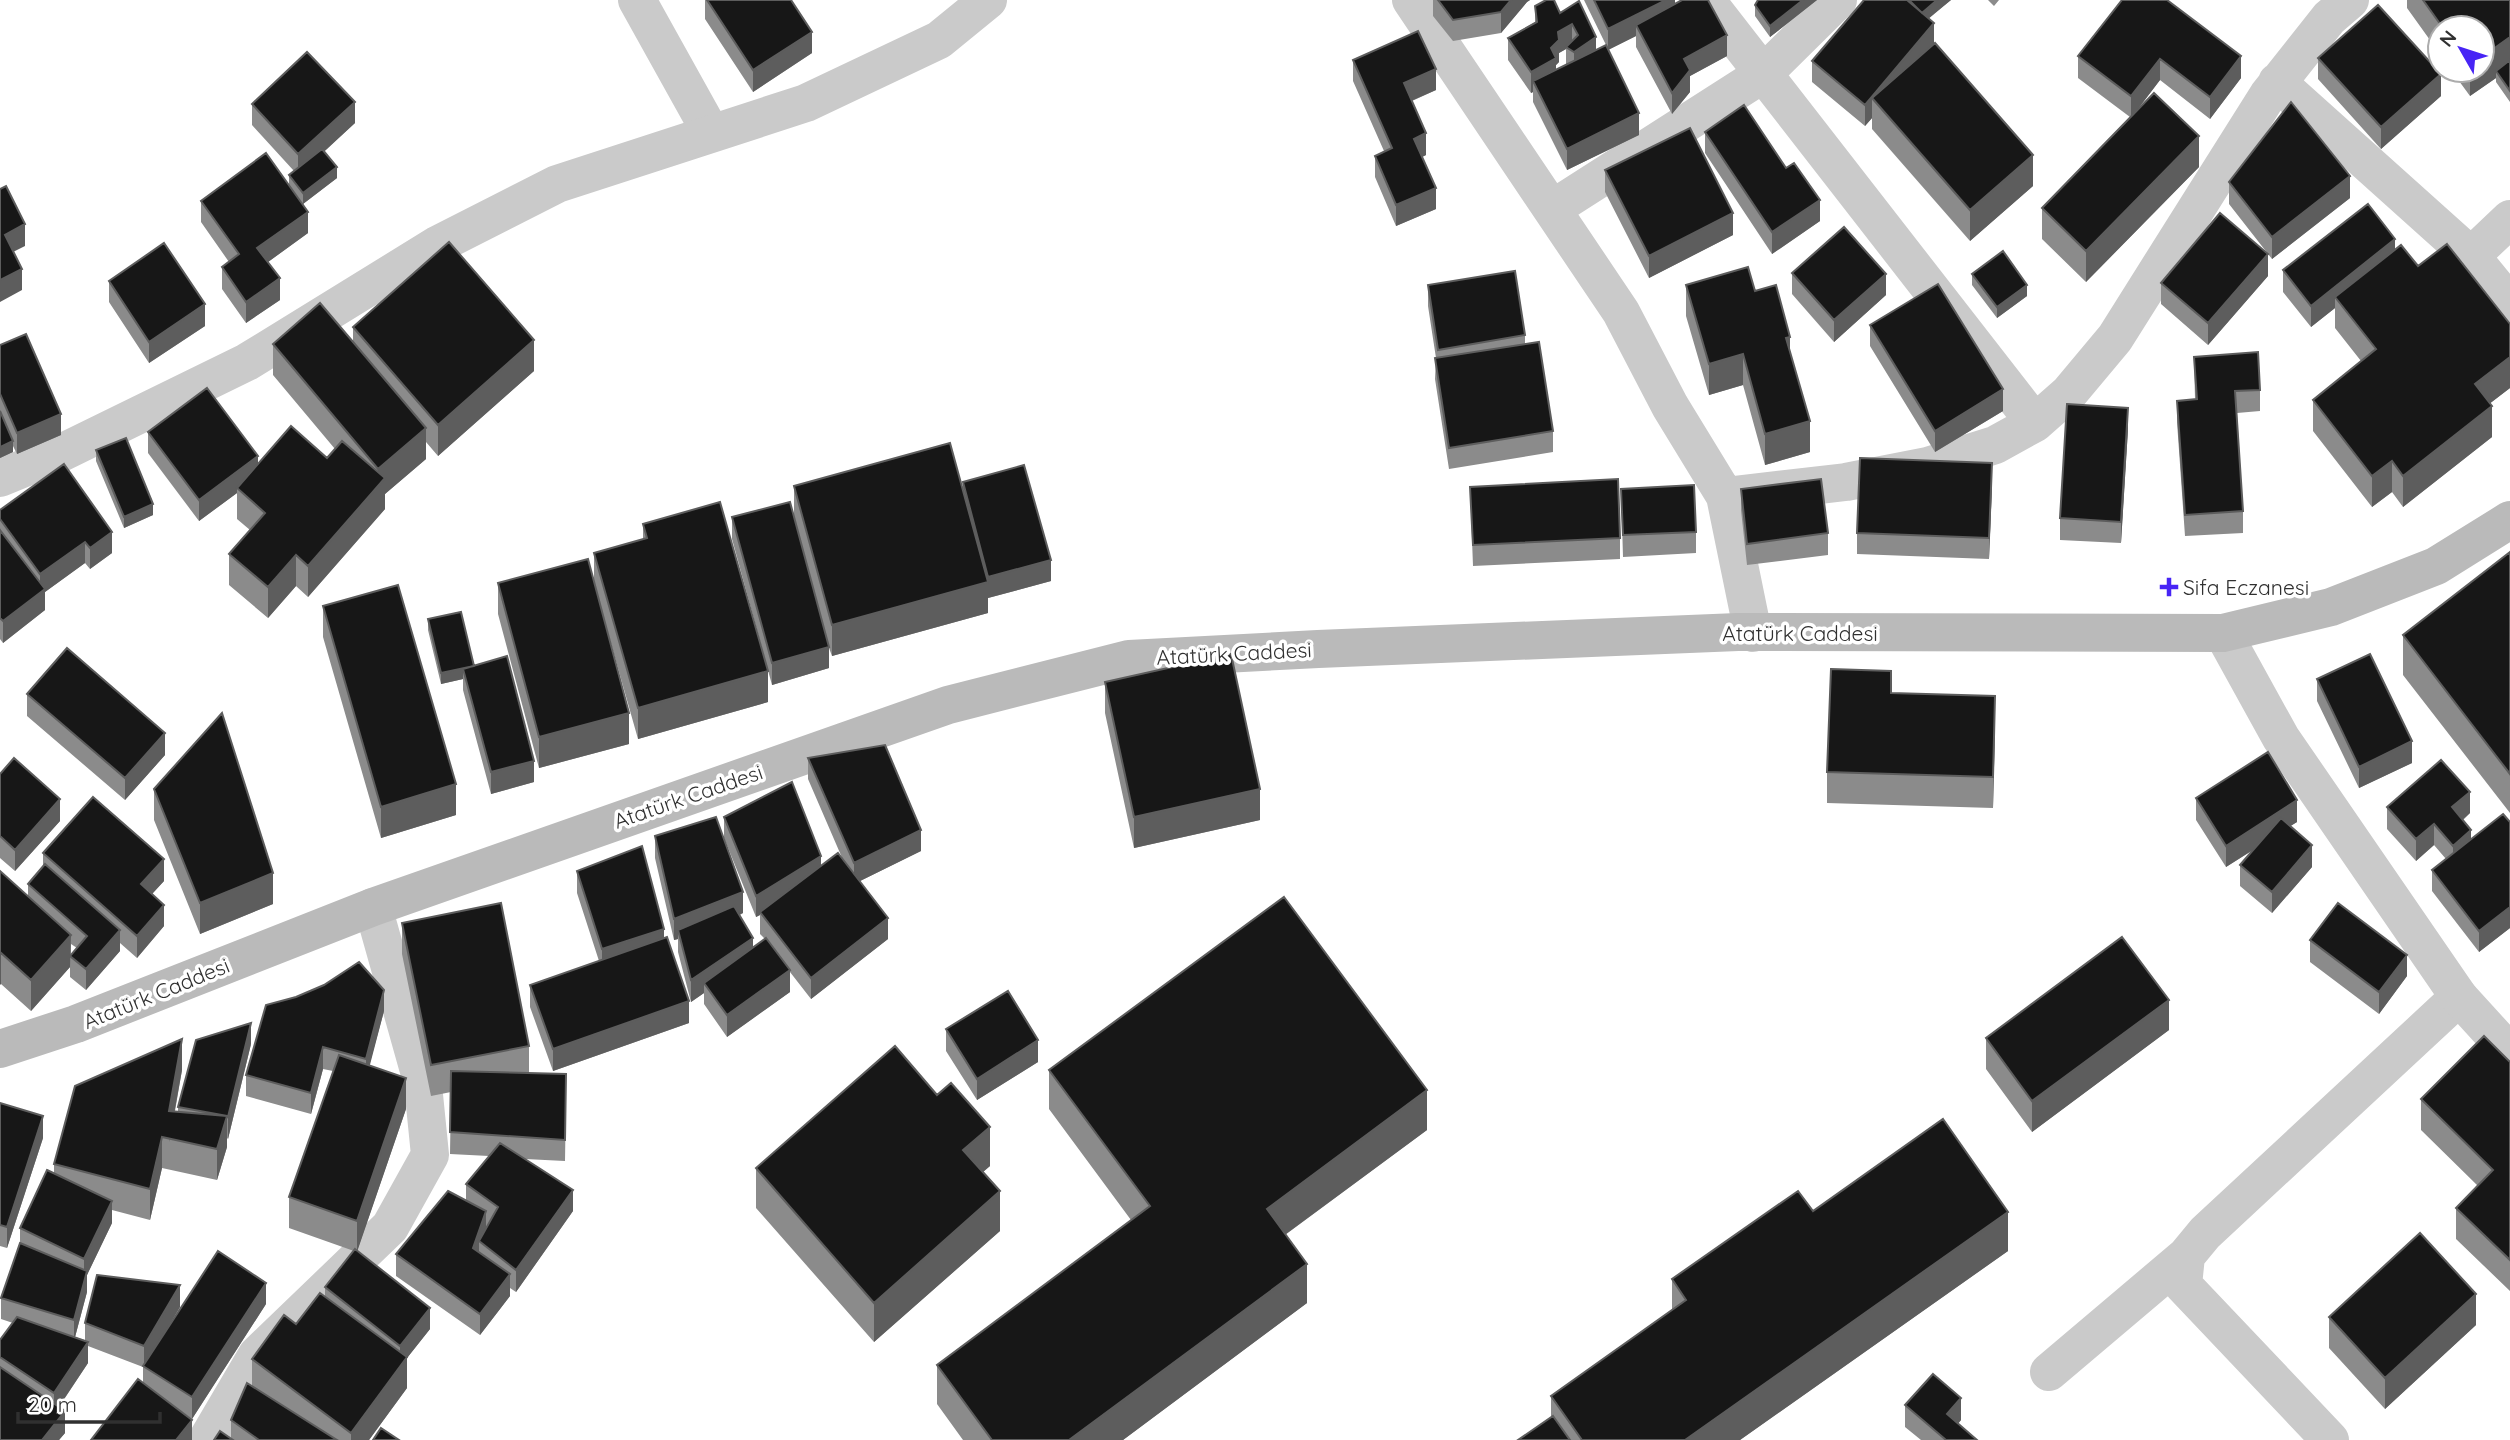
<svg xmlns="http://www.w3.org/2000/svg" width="2510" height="1440" font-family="Quicksand,sans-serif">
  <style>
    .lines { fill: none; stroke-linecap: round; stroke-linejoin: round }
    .minor { stroke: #cacaca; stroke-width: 38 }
    .tertiary { stroke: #cacaca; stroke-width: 38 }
    .secondary { stroke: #bababa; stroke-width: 38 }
    .wall { fill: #8b8b8b; fill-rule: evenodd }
    .shaded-wall { fill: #5d5d5d }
    .building { fill: #171717; stroke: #5d5d5d; stroke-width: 2 }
    .poi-dot { fill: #4724f5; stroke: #fff; stroke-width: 2.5 }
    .labels { text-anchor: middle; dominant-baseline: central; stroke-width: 7; stroke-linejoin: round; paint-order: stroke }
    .poi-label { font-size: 21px; fill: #303030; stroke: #fff; text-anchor: start }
    .street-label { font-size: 21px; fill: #303030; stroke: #fff }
  </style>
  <rect width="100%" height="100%" fill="#fff"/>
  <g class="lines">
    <path class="minor" d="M637,0L711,133
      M1411,0L1621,312L1670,406L1725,496L1753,633
      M1706,0L2035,423
      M2277,82L2471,256
      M1552,209L1763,74L1838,0
      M2510,219L2471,256L2510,304
      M1725,496L1846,482L1928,466L1995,445L2035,423L2069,393L2115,338L2268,95L2329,18L2350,0
      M2049,1372L2186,1256
      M207,1440L257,1355L390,1227L430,1155L423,1085L373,907
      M2330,1440L2183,1285L2186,1256L2205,1233L2459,997"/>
    <path class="tertiary" d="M0,478L61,453L247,362L437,245L557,184L806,103L939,40L988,0
      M2223,633L2281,738L2459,997L2510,1053"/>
    <path class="secondary" d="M0,1049L76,1024L373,907L948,705L1129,659L1318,649L1738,632L2223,633L2331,607L2436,566L2510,520"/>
  </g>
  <path class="wall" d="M705,0H791L812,53L753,92L705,19Z
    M1433,0H1530L1527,2L1501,33L1453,41L1433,16Z
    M1584,0H1675V4L1727,56L1690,76V92L1672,114L1636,47V36L1608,50L1639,135L1567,170L1533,102V92L1531,93L1508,60V38L1535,22V6L1560,13L1579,1L1596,50L1606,45ZM1566,49V65L1556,70V65L1559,62V53Z
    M1758,0H1817L1770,37L1755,16V5Z
    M1864,0H1951L1928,18L1934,44L2033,186L1970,241L1872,129V118L1865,126L1812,82V61Z
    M1988,0H1999L1994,6Z
    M2122,0L2241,78L2210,119L2160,80L2135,113L2199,167L2086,282L2042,239V208L2130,117L2078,78V56Z
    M2407,0H2510V102L2496,82V78L2470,96L2451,70H2482V28H2440V54L2407,8Z
    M2318,58L2441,96L2381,149L2318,79Z
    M1353,60L1436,90L1412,101L1426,155L1422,157L1436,209L1396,226L1375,177V156L1384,151L1353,81Z
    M252,104L355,123L324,151L337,178L303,204L294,192L308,233L268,262L280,300L246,323L222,289V267L229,262L201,222V201L289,185V175L294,171L252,125Z
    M1705,132L1786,168L1820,221L1772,254L1705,153Z
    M1605,170L1733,235L1649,278L1605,192Z
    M2229,182L2350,198L2272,259L2229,204Z
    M2395,249L2418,266L2510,324V388L2490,403L2492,437L2403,507L2392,492L2372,507L2313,431V400L2361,361L2335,328V308L2311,327L2283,292V270Z
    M1792,273L1886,295L1834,342L1792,294Z
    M1972,274L2027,296L1997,318L1972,285Z
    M2268,276L2208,345L2161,304V283Z
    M109,281L205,326L149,363L109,302Z
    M1428,285L1525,335V344L1553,431V452L1449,469L1435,379L1436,358L1428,306Z
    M1686,285L1755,291L1790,351L1810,452L1765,465L1743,385L1709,395L1686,316Z
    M1870,325L2003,411L1935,452L1870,346Z
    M353,327L534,371L438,456L426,442V459L385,494V509L308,597L296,586L268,618L229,585V554L250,530L237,519V493L199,521L148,453V432L258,464L327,458L335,449L273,375V344L353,341Z
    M0,345L61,435L17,454L13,446V452L0,458Z
    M2194,357L2260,390V411L2237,413L2243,511V533L2185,536L2177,422V401L2195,399Z
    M2128,429L2121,543L2060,540V518Z
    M96,450L153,515L124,528L96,461Z
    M64,464L112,553L90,569L85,563L45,592V610L3,643L0,639V510Z
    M963,482L1051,581L988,598V595V613L832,656L829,648V668L772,685L732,539V517H794V486L963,491Z
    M1992,485L1989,559L1857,554V533Z
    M1470,487L1620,538V559L1473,566Z
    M1621,489L1696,532V553L1623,557Z
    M1741,489L1828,533V555L1747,565L1741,510Z
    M643,524L768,702L638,739L595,587L629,744L539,768L498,614V583L594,584V553L643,539Z
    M2510,552V813L2403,675V635Z
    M323,606L456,815L381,838L323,637Z
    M428,619L474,666L534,782L491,794L463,690V679L441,684L428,630Z
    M2317,679L2412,763L2359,788L2317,701Z
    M1105,682L1260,820L1134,848L1105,713Z
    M27,694L165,755L125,800L27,716Z
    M1995,727L1993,808L1827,803V772Z
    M808,758L921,851L860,881L888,939L811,999L790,972V992L727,1037L704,1004V993L691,1002L678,952V939L674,940L655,858V836L743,913L740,915L753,947L765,939L760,934V915L756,917L724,838V817L821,865L843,860L808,779Z
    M0,774L60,821L15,871L0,858Z
    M154,789L273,904L200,934L154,820Z
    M2196,798L2297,822L2290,826L2312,867L2272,913L2240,886V865L2253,850L2226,867L2196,820Z
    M2387,807L2470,813L2463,820L2471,839L2510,822V928L2479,952L2432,891V870L2446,859L2434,845L2416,861L2387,829Z
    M43,853L164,881L152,894L164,926L137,958L120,943V951L86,990L70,977V967L31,1011L1,984L0,871L28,896V884L43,867ZM71,944L77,948L71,955Z
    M577,871L664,938L689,1023L553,1071L530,1007V985L599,961L577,893Z
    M402,923L529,1046V1073L566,1095L565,1161L525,1159L573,1211L516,1292L510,1288V1296L480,1335L396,1276V1254L466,1201V1184L489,1156L450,1154L451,1092L431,1096L402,954Z
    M2310,940L2407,976L2379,1014L2310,962Z
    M384,1011L369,1066L406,1109L357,1251L430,1329L407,1358V1388L369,1440H214L231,1439V1420L252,1386V1359L296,1324L325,1297V1287L354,1251L289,1228V1197L333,1071L323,1069L311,1114L246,1096V1075Z
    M946,1029L1038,1062L977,1100L946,1051Z
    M2169,1030L2032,1132L1986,1069V1038Z
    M251,1044L228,1139L227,1138V1147L217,1180L162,1168L150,1220L112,1210V1223L87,1275V1292L75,1337L85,1340V1323L180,1307L164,1334L266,1304L192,1419L182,1412L192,1440L143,1383V1367L88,1346V1363L59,1407L65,1433L59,1440H0V1340L13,1323L1,1319V1298L20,1245V1228L54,1173V1164L182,1070L175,1111H178V1107Z
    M2510,1062V1291L2456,1239V1208L2478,1186L2421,1130V1099Z
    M1049,1070L1427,1130L1285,1235L1307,1303L1123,1440H963L937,1404V1365L1131,1220L1049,1109Z
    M0,1103L43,1138L7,1248L0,1246Z
    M990,1166L983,1172L1000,1231L874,1342L756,1208V1168Z
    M1813,1211L2008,1251L1740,1440H1518L1551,1417V1396L1672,1310V1279Z
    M2329,1317L2476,1325L2385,1409L2329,1348Z
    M1905,1405L1961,1420L1958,1424L1977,1440H1921L1905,1427Z"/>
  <path class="shaded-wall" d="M1511,0H1530L1527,2L1501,33V12Z
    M1666,0H1675V17L1636,25V36L1608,50V29Z
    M1803,0H1817L1770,37V26Z
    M1937,0H1951L1921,25V14Z
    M1934,23V44L1872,98V118L1865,126V105Z
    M1572,24V45L1566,47V49L1559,53V62L1556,65V79L1533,81V92L1531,93V72L1551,48L1558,32Z
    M812,32V53L753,92V70Z
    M1727,35V56L1690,76V92L1672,114V93L1684,59Z
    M1596,37V58L1574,74V52Z
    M2510,37V68L2496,71V78L2470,96V70H2482V57Z
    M2241,56V78L2210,119V97Z
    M2160,59V80L2131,118V96Z
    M1436,69V90L1404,104V83Z
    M2441,74V96L2381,149V127Z
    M355,102V123L298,176V154Z
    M1639,113V135L1567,170V149Z
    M1426,133V155L1414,161V139Z
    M2199,136V167L2086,282V251Z
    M2033,155V186L1970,241V210Z
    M337,167V178L303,204V193Z
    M2350,176V198L2272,259V237Z
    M1436,188V209L1396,226V205Z
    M1820,200V221L1772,254V232Z
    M308,212V233L257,270V248Z
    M1733,213V235L1649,278V256Z
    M25,224V246L5,256V235Z
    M2395,239V260L2335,297V308L2311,327V306Z
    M2268,254V276L2208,345V323Z
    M22,269V290L0,302V280Z
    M1886,274V295L1834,342V320Z
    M280,278V300L246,323V302Z
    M2027,285V296L1997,318V307Z
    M205,304V326L149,363V342Z
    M1790,337V368L1786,338Z
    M534,340V371L438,456V425Z
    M1743,354V385L1709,395V364Z
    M2510,357V388L2475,415V384Z
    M2003,389V411L1935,452V431Z
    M2492,406V437L2403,507V476Z
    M2128,408V429L2121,543V522Z
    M61,414V435L17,454V433Z
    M1810,421V452L1765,465V434Z
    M426,428V459L385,494V509L308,597V566L378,486V469Z
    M13,441V452L0,458V447Z
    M258,456V477L237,488V493L199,521V500Z
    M2392,461V492L2372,507V476Z
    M1992,463V485L1989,559V538Z
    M153,504V515L124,528V517Z
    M112,532V553L90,569V548Z
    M85,542V563L45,592V610L3,643V621L40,593V574Z
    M296,555V586L268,618V587Z
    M1051,560V581L988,598V577Z
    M988,582V613L832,656V625Z
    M829,647V668L772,685V663Z
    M474,666L463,669V679L441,684V673Z
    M768,671V702L638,739V708Z
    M1995,696V727L1993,808V777Z
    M629,713V744L539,768V737Z
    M165,733V755L125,800V778Z
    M2412,741V763L2359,788V767Z
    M534,761V782L491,794V772Z
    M456,784V815L381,838V807Z
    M1260,789V820L1134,848V817Z
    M2470,792V813L2452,829V807Z
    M60,799V821L15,871V850Z
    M2297,800V822L2226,867V846Z
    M2434,824V845L2416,861V839Z
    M921,830V851L854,884V863Z
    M2471,830V851L2453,868V846Z
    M2312,845V867L2272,913V892Z
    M821,856V877L760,912V915L756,917V896Z
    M164,859V881L141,906V884Z
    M273,873V904L200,934V903Z
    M743,892V913L680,938L678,930V939L674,940V919Z
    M164,905V926L137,958V936Z
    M2510,907V928L2479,952V931Z
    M888,918V939L811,999V978Z
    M664,929V950L602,971V949Z
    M120,930V951L86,990V969Z
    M71,935L70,967L31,1011V980Z
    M753,938V959L704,983V993L691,1002V980Z
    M1,953V984L0,985V954Z
    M2407,955V976L2379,1014V992Z
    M790,970V992L727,1037V1015Z
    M384,990V1011L366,1080V1059Z
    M2169,1000V1030L2032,1132V1101Z
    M689,1001V1023L553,1071V1049Z
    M251,1023V1044L228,1139V1117Z
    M182,1039V1070L169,1142V1111Z
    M1038,1040V1062L977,1100V1079Z
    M323,1047V1069L311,1114V1093Z
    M406,1078V1109L357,1252V1221Z
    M1427,1090V1130L1267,1248V1209Z
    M43,1116V1138L7,1248V1227Z
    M227,1116V1147L217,1180V1149Z
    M990,1127V1166L963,1189V1150Z
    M162,1137V1168L150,1220V1189Z
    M573,1190V1211L516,1292V1270Z
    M1000,1191V1231L874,1342V1303Z
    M112,1201V1223L87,1275V1292L74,1341V1320L84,1280V1259Z
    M486,1211V1233L479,1241V1254L473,1248Z
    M2008,1212V1251L1740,1440H1685Z
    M1307,1264V1303L1123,1440H1069Z
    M510,1274V1296L480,1335V1314Z
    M266,1283V1304L192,1419V1397Z
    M180,1285V1307L144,1367V1346Z
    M2476,1294V1325L2385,1409V1378Z
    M430,1308V1329L407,1358V1388L369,1440H351V1433L400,1367V1346Z
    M88,1342V1363L54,1414V1393Z
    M1961,1398V1420L1947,1436V1414Z
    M65,1411V1433L59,1440H42Z
    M192,1420V1440H176Z"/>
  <path class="building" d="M707,0H791L812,32L753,70Z
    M1438,0H1511L1501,12L1453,20Z
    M1546,0H1554L1560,13L1579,1L1596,37L1574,52L1566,47L1578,35L1572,24L1558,32L1559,40L1551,48L1556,58L1531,72L1508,38L1537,22L1535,6Z
    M1594,0H1666L1608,29Z
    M1682,0H1708L1727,35L1684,59L1690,70L1672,93L1636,25Z
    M1758,0H1803L1770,26L1755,5Z
    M1864,0H1907L1934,23L1865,105L1812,61Z
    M1909,0H1937L1922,13Z
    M2122,0H2167L2241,56L2210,97L2160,59L2131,96L2078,56Z
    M2423,0H2510V37L2482,57V28H2443Z
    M2378,5L2441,74L2381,127L2318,58Z
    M1418,31L1436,69L1404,83L1426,133L1414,139L1436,188L1396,205L1375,156L1392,148L1353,60Z
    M1935,43L2033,155L1970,210L1872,98Z
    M1606,45L1639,113L1567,149L1533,81Z
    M307,52L355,102L298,154L252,104Z
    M2510,60V91L2496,71Z
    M2154,93L2199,136L2086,251L2042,208Z
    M2291,102L2350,176L2272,237L2229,182Z
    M1744,105L1786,168L1794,163L1820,200L1772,232L1705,132Z
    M1690,128L1733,213L1649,256L1605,170Z
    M322,149L337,167L303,193L289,175Z
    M266,153L308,212L257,248L280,278L246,302L222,267L239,254L201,201Z
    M6,186L25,224L5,235L22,269L0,280V189Z
    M2368,204L2395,239L2311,306L2283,270Z
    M2220,213L2268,254L2208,323L2161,283Z
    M1844,227L1886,274L1834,320L1792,273Z
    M449,242L534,340L438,425L353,327Z
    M164,243L205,304L149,342L109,281Z
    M2447,244L2510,324V357L2475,384L2492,406L2403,476L2392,461L2372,476L2313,400L2376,349L2335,297L2401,245L2418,266Z
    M2003,251L2027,285L1997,307L1972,274Z
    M1748,267L1755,291L1776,285L1790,337L1786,338L1810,421L1765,434L1743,354L1709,364L1686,285Z
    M1515,271L1525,335L1438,350L1428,285Z
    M1938,284L2003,389L1935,431L1870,325Z
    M320,303L426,428L378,469L273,344Z
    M26,334L61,414L17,433L0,394V345Z
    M1539,342L1553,431L1449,448L1435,358Z
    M2258,352L2260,390L2235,391L2243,511L2185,515L2177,401L2197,399L2194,357Z
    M207,388L258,456L199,500L148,432Z
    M2067,404L2128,408L2121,522L2060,518Z
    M0,411L13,441L0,447Z
    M291,426L327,458L342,441L385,478L308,566L296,555L268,587L229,554L265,513L237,488Z
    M126,438L153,504L124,517L96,450Z
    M950,443L988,582L832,625L794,486Z
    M1860,458L1992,463L1989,538L1857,533Z
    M64,464L112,532L90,548L85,542L40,574L0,519V510Z
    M1024,465L1051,560L988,577L963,482Z
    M1618,479L1620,538L1473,545L1470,487Z
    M1821,479L1828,533L1747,544L1741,489Z
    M1694,485L1696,532L1623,535L1621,489Z
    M720,502L768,671L638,708L594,553L647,538L643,524Z
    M790,502L829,647L772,663L732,517Z
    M0,530L45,589L3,621L0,618Z
    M2510,552V774L2403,635Z
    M588,559L629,713L539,737L498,583Z
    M398,585L456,784L381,807L323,606Z
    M461,612L474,666L441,673L428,619Z
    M67,648L165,733L125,778L27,694Z
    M1231,654L1260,789L1134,817L1105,682Z
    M2370,654L2412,741L2359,767L2317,679Z
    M507,656L534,761L491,772L463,669Z
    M1831,669L1891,671V693L1995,696L1993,777L1827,772Z
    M222,713L273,873L200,903L154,789Z
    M885,745L921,830L854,863L808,758Z
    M2268,752L2297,800L2226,846L2196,798Z
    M14,758L60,799L15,850L0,836V774Z
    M2441,760L2470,792L2452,807L2471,830L2453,846L2434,824L2416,839L2387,807Z
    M792,782L821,856L756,896L724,817Z
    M93,797L164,859L141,884L164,905L137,936L43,853Z
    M2503,814L2510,822V907L2479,931L2432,870Z
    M716,817L743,892L674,919L655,836Z
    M2281,818L2312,845L2272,892L2240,865Z
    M642,846L664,929L602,949L577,871Z
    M838,853L888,918L811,978L760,912Z
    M45,864L120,930L86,969L70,956L87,936L28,884Z
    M0,871L71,935L31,980L1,953L0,954Z
    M1284,897L1427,1090L1267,1209L1307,1264L1069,1440H992L937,1365L1150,1206L1049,1070Z
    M501,903L529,1046L431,1065L402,923Z
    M2338,903L2407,955L2379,992L2310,940Z
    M734,906L753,938L691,980L678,930Z
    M667,937L689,1001L553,1049L530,985Z
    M2122,937L2169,1000L2032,1101L1986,1038Z
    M766,938L790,970L727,1015L704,983Z
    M359,962L384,990L366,1059L323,1047L311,1093L246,1075L266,1005L296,997L324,985Z
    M1008,991L1038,1040L977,1079L946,1029Z
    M251,1023L228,1117L227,1116L178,1107L196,1040Z
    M2484,1036L2510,1062V1260L2456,1208L2493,1170L2421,1099Z
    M182,1039L169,1111L227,1116L217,1149L162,1137L150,1189L54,1164L75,1086Z
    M895,1046L937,1095L951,1083L990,1127L963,1150L1000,1191L874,1303L756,1168Z
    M339,1055L406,1078L357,1221L289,1197Z
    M451,1071L566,1074L565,1140L450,1132Z
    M0,1103L43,1116L7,1227L0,1225Z
    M1943,1119L2008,1212L1685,1440H1582L1551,1396L1686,1300L1672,1279L1798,1191L1813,1211Z
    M500,1143L573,1190L516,1270L479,1241L498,1207L466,1184Z
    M47,1170L112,1201L84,1259L20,1228Z
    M448,1191L486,1211L473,1248L510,1274L480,1314L396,1254Z
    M2420,1233L2476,1294L2385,1378L2329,1317Z
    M20,1243L87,1271L74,1320L1,1298Z
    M355,1249L430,1308L400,1346L325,1287Z
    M218,1251L266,1283L192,1397L143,1366Z
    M97,1275L180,1285L144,1346L85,1323Z
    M320,1293L407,1357L351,1433L252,1359L284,1315L296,1324Z
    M17,1317L88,1342L54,1393L0,1357V1340Z
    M0,1367L65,1411L42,1440H0Z
    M1933,1374L1961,1398L1947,1414L1977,1440H1946L1905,1405Z
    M138,1379L192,1420L176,1440H91Z
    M247,1383L337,1440H259L231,1420Z
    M1553,1416L1570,1440H1518Z
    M381,1428L399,1440H373Z
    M220,1431L233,1440H214Z"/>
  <path class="poi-dot" d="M2165.5 576.5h7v7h7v7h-7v7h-7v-7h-7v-7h7z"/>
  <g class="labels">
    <g class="poi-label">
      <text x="2183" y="587">Sifa Eczanesi</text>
    </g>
    <g class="street-label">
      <text x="1800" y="633">Atatürk Caddesi</text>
      <text transform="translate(1234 653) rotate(-3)">Atatürk Caddesi</text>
      <text transform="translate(688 796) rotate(-19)">Atatürk Caddesi</text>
      <text transform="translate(156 993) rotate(-22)">Atatürk Caddesi</text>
    </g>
  </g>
  <g transform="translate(2461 49) rotate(309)"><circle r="33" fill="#ffffff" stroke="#acacac" stroke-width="2"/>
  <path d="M0-5L12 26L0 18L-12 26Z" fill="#4724f5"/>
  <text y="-10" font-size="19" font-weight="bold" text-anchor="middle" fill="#303030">N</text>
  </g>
  <path d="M18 1412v10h142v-10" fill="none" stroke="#303030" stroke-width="3.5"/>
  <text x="28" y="1412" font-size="21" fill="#303030" stroke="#ffffff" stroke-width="5" paint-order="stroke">20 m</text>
</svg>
